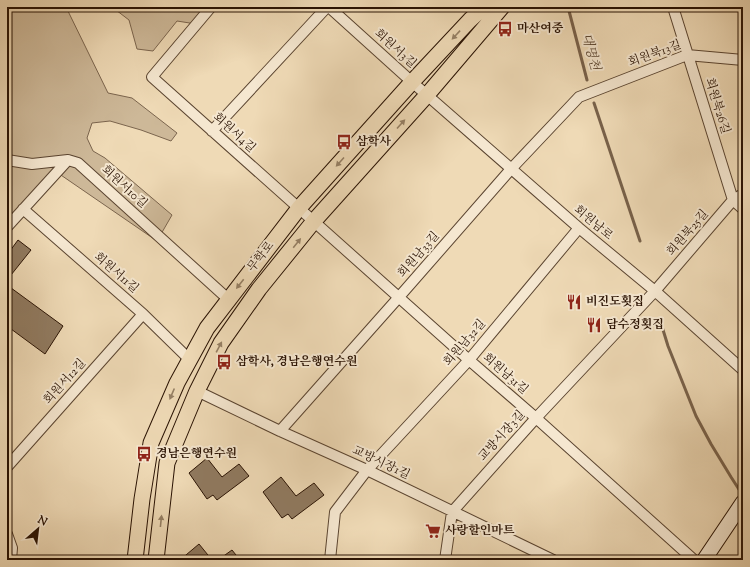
<svg xmlns="http://www.w3.org/2000/svg" width="750" height="567" font-family="'Sorts Mill Goudy','Noto Serif KR',serif">
  <style>
    .green { fill: #cdb898; stroke: #7b654e }
    .lines { fill: none; stroke-linecap: round; stroke-linejoin: round }
    .stream { stroke: #78614a; stroke-width: 3 }
    .building { fill: #907a60; stroke: #291203 }
    .street-casing { stroke: #5a4430; stroke-width: 12 }
    .secondary-casing { stroke: #291203; stroke-width: 16 }
    .primary-casing { stroke: #291203; stroke-width: 17 }
    .street { stroke: #f5e7d0; stroke-width: 10 }
    .secondary { stroke: #f5e7d0; stroke-width: 14 }
    .primary { stroke: #efdab6; stroke-width: 15 }
    .oneway { fill: #968065 }
    .labels { text-anchor: middle; dominant-baseline: central; stroke-width: 4; stroke-linejoin: round; paint-order: stroke }
    .poi-label { font-size: 12px; font-weight: bold; fill: #291203; stroke: #f5e7d0; text-anchor: start }
    .street-label { font-size: 12px; fill: #291203; stroke: #f5e7d0 }
    .water-label { font-size: 13px; font-style: italic; fill: #5d4732; stroke: #f5e7d0 }
  </style>
  <rect width="100%" height="100%" fill="#efdab6"/>
  <filter id="stains"><feTurbulence type="fractalNoise" baseFrequency=".005" numOctaves="4"/><feColorMatrix values="0 0 0 0 .2 0 0 0 0 .09 0 0 0 0 .02 0 0 0 .5 -.17"/></filter>
  <radialGradient id="worn" r=".72"><stop offset=".6" stop-color="#630" stop-opacity="0"/><stop offset="1" stop-color="#630" stop-opacity=".3"/></radialGradient>
  <path class="green" d="M7,7H66L108,93L132,98L177,133L171,141L141,130L110,121L92,123L87,138L93,151L105,158L172,215L157,241L55,171L7,223Z
    M112,7H211L196,24L177,21L153,51L137,49L129,20Z"/>
  <g class="lines">
    <path class="stream" d="M568,7L587,80
      M594,103L640,241
      M660,320L668,346L696,416L711,444L731,477L740,491"/>
  </g>
  <path class="building" d="M18,240L31,250L7,280V255Z
    M7,285L63,326L45,354L7,326Z
    M207,458L222,477L239,464L249,476L217,500L213,495L207,499L189,473Z
    M281,477L296,496L314,483L324,495L292,519L288,514L282,518L263,492Z
    M199,544L212,560H180Z
    M232,550L240,560H218Z"/>
  <g class="lines">
    <g class="street-casing">
      <path id="street" d="M211,7L152,77L469,360L536,418L694,560
        M329,7L412,82L579,228L655,291L743,370
        M673,7L733,200L743,209
        M212,131L327,7
        M7,160L32,164L68,160L78,163L228,299
        M23,209L143,314L189,359
        M7,227L68,160
        M197,391L280,431L367,470L553,560
        M280,431L399,297L511,169L579,97L687,55L743,60
        M7,467L143,314
        M7,534L12,548L11,560
        M330,560L335,512L367,470L469,360L579,228
        M445,560L452,512L536,418L655,291L733,200L743,194"/>
    </g>
    <g class="secondary-casing">
      <path id="secondary" d="M704,560L743,502"/>
    </g>
    <g class="primary-casing">
      <path id="primary" d="M135,560L142,499L151,443L177,383L207,328L299,208L412,82L470,20L484,7
        M156,560L167,463L197,391L221,343L259,289L314,221L427,95L502,7"/>
    </g>
    <use href="#street" class="street"/>
    <use href="#secondary" class="secondary"/>
    <use href="#primary" class="primary"/>
  </g>
  <defs><path id="oneway-solid" d="M-6-.8H1V-3.2L6.5 0L1 3.2V.8H-6Z"/></defs>
  <g class="oneway">
    <use href="#oneway-solid" transform="translate(456 35) rotate(133)"/>
    <use href="#oneway-solid" transform="translate(401 124) rotate(-48)"/>
    <use href="#oneway-solid" transform="translate(340 162) rotate(132)"/>
    <use href="#oneway-solid" transform="translate(297 243) rotate(-51)"/>
    <use href="#oneway-solid" transform="translate(240 284) rotate(128)"/>
    <use href="#oneway-solid" transform="translate(219 347) rotate(-62)"/>
    <use href="#oneway-solid" transform="translate(172 394) rotate(113)"/>
    <use href="#oneway-solid" transform="translate(161 521) rotate(-84)"/>
  </g>
  <defs>
    <g id="bus-bare" transform="scale(1.2)"><path d="M-5-6H5V4H4V6H2V4H-2V6H-4V4H-5ZM-3.5-4V0h7V-4ZM-3.5 1.2v1.5H-2V1.2ZM2 1.2v1.5H3.5V1.2Z" fill="#8f2418" stroke="#f5e7d0" stroke-width="2.5" paint-order="stroke"/></g>
    <g id="restaurant-bare" transform="scale(1.2)"><path d="M-5-6h1v4h1v-4h1v4h1v-4h1v5L-1.5 .5V6h-2V.5L-5-1ZM5-6V6H3V1.5H1.5Q1.5-4 5-6Z" fill="#8f2418" stroke="#f5e7d0" stroke-width="2.5" paint-order="stroke"/></g>
    <g id="supermarket-bare" transform="scale(1.2)"><path d="M-6-5.5h2.5l.6 2H6L4.5 2H-2.5L-4.4-4H-6ZM-1.5 3.2a1.3 1.3 0 1 0 .1 0ZM3 3.2a1.3 1.3 0 1 0 .1 0Z" fill="#8f2418" stroke="#f5e7d0" stroke-width="2.5" paint-order="stroke"/></g>
  </defs>
  <g fill-rule="evenodd">
    <use href="#bus-bare" x="505" y="29"/>
    <use href="#bus-bare" x="344" y="142"/>
    <use href="#restaurant-bare" x="574" y="302"/>
    <use href="#restaurant-bare" x="594" y="325"/>
    <use href="#bus-bare" x="224" y="362"/>
    <use href="#bus-bare" x="144" y="454"/>
    <use href="#supermarket-bare" x="433" y="531"/>
  </g>
  <g class="labels">
    <g class="poi-label">
      <text x="517" y="29">마산여중</text>
      <text x="356" y="142">삼학사</text>
      <text x="586" y="302">비진도횟집</text>
      <text x="606" y="325">담수정횟집</text>
      <text x="236" y="362">삼학사, 경남은행연수원</text>
      <text x="156" y="454">경남은행연수원</text>
      <text x="445" y="531">사랑할인마트</text>
    </g>
    <g class="street-label">
      <text transform="translate(395 49) rotate(42)">회원서3길</text>
      <text transform="translate(655 54) rotate(-20)">회원북13길</text>
      <text transform="translate(717 106) rotate(73)">회원북26길</text>
      <text transform="translate(234 133) rotate(42)">회원서4길</text>
      <text transform="translate(124 187) rotate(42)">회원서10길</text>
      <text transform="translate(593 223) rotate(40)">회원남로</text>
      <text transform="translate(688 233) rotate(-49)">회원북25길</text>
      <text transform="translate(419 255) rotate(-49)">회원남33길</text>
      <text transform="translate(261 257) rotate(-52)">무학로</text>
      <text transform="translate(116 273) rotate(41)">회원서11길</text>
      <text transform="translate(465 343) rotate(-49)">회원남32길</text>
      <text transform="translate(505 374) rotate(41)">회원남31길</text>
      <text transform="translate(65 382) rotate(-48)">회원서12길</text>
      <text transform="translate(502 436) rotate(-48)">교방시장3길</text>
      <text transform="translate(381 463) rotate(25)">교방시장1길</text>
    </g>
    <g class="water-label">
      <text transform="translate(590 52) rotate(75)">대명천</text>
    </g>
  </g>
  <rect width="750" height="567" fill="none" stroke="#efdab6" stroke-width="24"/>
  <rect x="8" y="8" width="734" height="551" fill="none" stroke="#291203" stroke-width="2"/>
  <rect x="12" y="12" width="726" height="543" fill="none" stroke="#291203"/>
  <g transform="translate(38 529) rotate(28)" stroke="#f5e7d0" stroke-width="3" paint-order="stroke">
  <path d="M0-3L7 15L0 10L-7 15Z" fill="#291203"/>
  <text y="-6" font-size="11" font-weight="bold" text-anchor="middle" fill="#291203">N</text>
  </g>
  <rect width="100%" height="100%" filter="url(#stains)"/>
  <rect width="100%" height="100%" fill="url(#worn)"/>
</svg>
